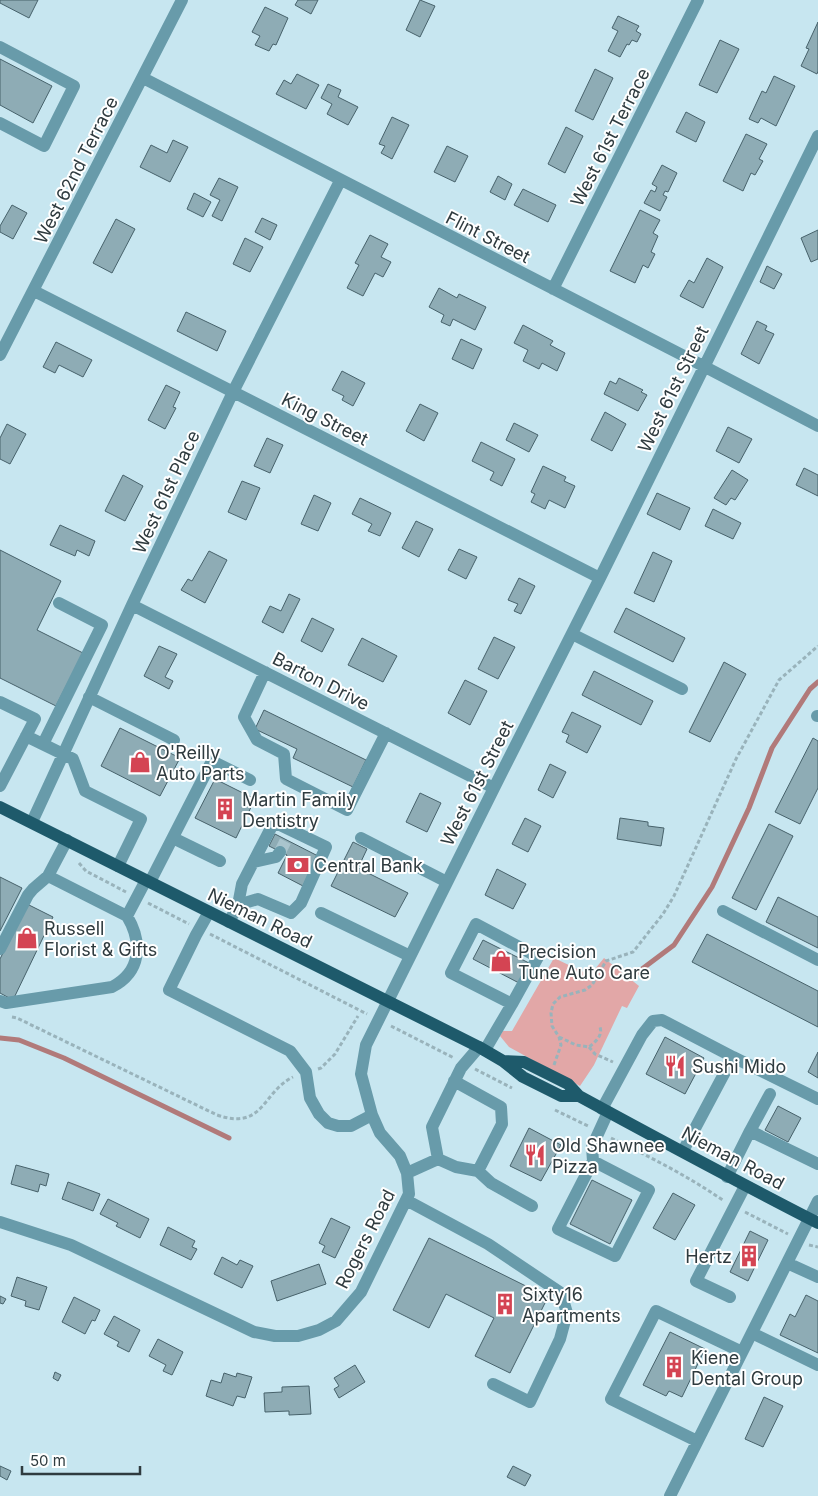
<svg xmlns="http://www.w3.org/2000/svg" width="818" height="1496" font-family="Inter,sans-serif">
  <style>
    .green { fill: #e2a7a7 }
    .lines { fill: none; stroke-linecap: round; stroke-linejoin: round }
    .stream { stroke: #b17a7a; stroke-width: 5 }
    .building { fill: #8eacb5; stroke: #47626b }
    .minor-tunnel { stroke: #a9c4cd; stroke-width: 12; stroke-dasharray: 12 6; stroke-linecap: butt }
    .path { stroke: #99b3bb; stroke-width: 3; stroke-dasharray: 4 2.5; stroke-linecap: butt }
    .minor { stroke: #689baa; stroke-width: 12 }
    .major { stroke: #1e5a6b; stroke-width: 12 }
    .labels { text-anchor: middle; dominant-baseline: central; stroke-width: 4; stroke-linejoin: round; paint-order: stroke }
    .street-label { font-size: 18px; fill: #2f3b3f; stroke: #fff }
    .poi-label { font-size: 18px; fill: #2f3b3f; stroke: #fff; text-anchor: start }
  </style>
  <rect width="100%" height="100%" fill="#c7e6f0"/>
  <path class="green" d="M554,958L590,975L604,958L639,986L627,1008L622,1006L594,1065L580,1086L509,1047L500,1036L503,1031H512Z"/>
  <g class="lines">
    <path class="stream" d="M634,975L674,945L712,887L749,808L772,748L810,689L818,682
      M0,1038L19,1040L64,1058L229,1138"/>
  </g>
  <path class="building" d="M0,0H38L29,18L0,3Z
    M298,0H318L311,14L295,5Z
    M420,0L435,6L420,37L406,30Z
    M265,7L288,18L276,45L273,44L269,51L255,45L260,36L252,32Z
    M618,16L639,26L636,31L641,34L637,42L632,40L629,45L627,44L620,57L608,51L618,31L612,28Z
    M818,22V71L817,74L801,66L809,49L806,48Z
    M720,40L739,49L717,93L699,85Z
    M0,59L52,86L33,123L0,105Z
    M595,69L613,78L593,120L575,111Z
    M297,74L319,85L306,109L276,94L284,80L291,84Z
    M774,76L795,86L776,126L761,118L758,123L749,119L762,91L766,93Z
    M328,84L341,90L338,97L358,107L348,125L327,114L332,104L321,98Z
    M686,112L705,122L696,142L676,132Z
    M392,117L409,125L392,159L381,153L385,146L379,144Z
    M566,127L583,136L565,173L548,164Z
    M746,134L767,144L759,159L763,161L755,175L751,173L743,191L723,181Z
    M173,140L188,147L170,182L140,167L151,145L167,153Z
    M447,146L468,156L455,182L434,172Z
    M662,165L677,173L668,192L665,191L663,195L667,197L660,211L644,203L651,190L655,192L657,187L652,184Z
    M498,176L512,184L505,200L490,192Z
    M219,178L238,187L222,221L212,216L220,200L210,195Z
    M523,189L556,205L548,222L514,205Z
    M194,193L211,202L203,217L187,209Z
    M12,205L27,213L13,239L0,232V226Z
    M640,210L660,220L653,233L658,236L651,252L655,254L648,268L643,265L635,283L610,271Z
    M262,218L277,225L270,240L255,232Z
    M116,219L135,229L112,273L93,263Z
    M818,230V259L811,262L801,238Z
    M370,235L388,244L381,257L391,262L383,277L375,273L363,296L347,288L359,265L355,263Z
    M245,238L263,247L250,272L233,264Z
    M707,258L723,267L703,308L680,296L689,280L694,283Z
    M767,266L782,274L774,289L760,282Z
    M439,288L457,298L459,294L486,307L475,330L453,319L450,326L441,322L444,315L429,307Z
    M186,312L226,331L217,351L177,331Z
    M757,321L767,326L765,330L774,334L759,364L741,354Z
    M523,325L553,341L550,345L565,353L557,371L542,363L539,369L523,361L528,350L514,343Z
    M461,339L482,349L473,369L452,359Z
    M56,342L92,360L83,377L59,365L55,373L43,367Z
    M342,371L365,383L353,406L342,400L344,396L332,390Z
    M619,378L643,390L641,392L647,395L638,411L604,394L610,381L616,384Z
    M166,385L180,392L173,407L176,408L165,429L148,420Z
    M420,404L438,413L424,441L406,431Z
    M605,412L626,424L612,451L591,440Z
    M514,423L538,435L529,452L506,440Z
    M7,424L26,434L10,464L0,459V438Z
    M728,427L752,439L739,463L716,451Z
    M267,438L283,445L270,473L254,466Z
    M481,442L515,459L502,486L490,480L494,472L472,461Z
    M543,466L566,477L564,481L575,486L565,508L549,500L545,509L531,502L535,494L531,492Z
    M804,468L818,475V496L796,485Z
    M732,470L748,480L735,500L731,498L726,505L714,498Z
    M123,475L143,486L125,521L105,511Z
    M242,481L260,488L246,520L228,512Z
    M657,493L690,508L680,530L647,514Z
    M314,495L331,503L318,531L301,524Z
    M360,498L391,513L380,536L368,531L372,524L352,514Z
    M713,509L741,523L733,539L705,526Z
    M416,521L433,529L419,557L402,548Z
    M60,525L95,541L89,556L77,550L75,556L50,545Z
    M459,549L477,557L466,579L448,570Z
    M0,550L61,581L37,630L83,653L56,706L0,678Z
    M209,551L227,560L205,603L181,590L188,579L192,581Z
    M653,552L672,561L654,602L634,593Z
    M519,578L535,586L521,614L514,611L518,604L508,600Z
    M289,594L300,599L283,633L262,622L270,606L281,611Z
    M626,608L685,638L673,662L614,632Z
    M312,618L334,629L322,652L301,641Z
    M494,637L515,647L498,679L478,669Z
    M362,638L397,656L383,682L348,665Z
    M159,646L177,654L165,677L173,681L169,689L144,676Z
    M724,662L746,674L710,742L689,732Z
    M594,671L653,701L641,725L582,695Z
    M465,680L487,691L470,725L448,713Z
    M264,710L366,760L353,787L293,758L297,749L255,729Z
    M572,712L601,726L587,753L566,742L569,735L562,732Z
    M120,728L180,758L160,796L101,766Z
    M813,738L818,741V788L800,824L775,812Z
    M550,764L566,772L553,798L538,790Z
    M215,779L255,799L236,838L195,818Z
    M420,793L441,803L427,832L406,822Z
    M525,818L541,826L528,852L512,844Z
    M620,818L648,822V826L664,828L661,846L617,839Z
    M769,824L793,836L756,910L732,898Z
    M275,834L318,856L303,886L278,873L287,855L269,846Z
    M353,842L367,849L358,868L408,893L395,917L331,886Z
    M497,869L526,884L513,909L485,895Z
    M0,877L22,888L0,931Z
    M778,897L818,917V948L766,922Z
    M27,904L53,917L13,1000L0,993V959Z
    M707,934L818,991V1027L692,962Z
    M483,940L529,963L519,983L473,959Z
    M665,1037L704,1058L685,1094L646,1074Z
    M818,1052V1078L808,1072Z
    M778,1106L801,1118L788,1142L765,1130Z
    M529,1128L561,1145L541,1181L510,1166Z
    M16,1165L49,1174L46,1186L40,1184L38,1192L11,1184Z
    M592,1180L632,1200L610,1244L570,1224Z
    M68,1182L100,1194L93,1211L62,1199Z
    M673,1193L695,1205L675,1240L653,1228Z
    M108,1199L149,1219L140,1238L116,1226L118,1223L100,1214Z
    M331,1218L350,1227L335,1258L322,1252L325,1246L319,1243Z
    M168,1227L195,1241L192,1247L197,1249L191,1260L160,1245Z
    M750,1231L768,1240L748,1281L730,1272Z
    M429,1238L548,1297L510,1373L475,1356L494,1318L446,1294L429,1328L393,1310Z
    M222,1257L237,1265L240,1260L253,1266L242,1288L214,1274Z
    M319,1264L326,1284L277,1301L271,1281Z
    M17,1277L47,1287L39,1310L25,1306L26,1301L11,1296Z
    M806,1295L818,1301V1353L780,1335L790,1314L795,1317Z
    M0,1296L6,1299L3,1304L0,1303Z
    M74,1297L100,1310L95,1321L92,1320L85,1334L62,1322Z
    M114,1316L140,1330L129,1352L117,1346L119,1342L104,1334Z
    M670,1332L705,1349L682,1397L669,1391L666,1396L643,1385Z
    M158,1339L183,1352L172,1375L163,1371L166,1365L149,1356Z
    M355,1365L365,1382L339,1398L334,1389L339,1386L334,1378Z
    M55,1372L61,1375L58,1381L53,1378Z
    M224,1373L236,1377L237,1373L252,1377L245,1398L237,1396L233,1406L206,1396L211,1380L221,1383Z
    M309,1386L311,1414L289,1415V1411L265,1412L264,1393L282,1392V1387Z
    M764,1397L783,1406L763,1447L745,1439Z
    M0,1466L11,1471L7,1480L0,1476Z
    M513,1466L531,1475L525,1486L507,1477Z"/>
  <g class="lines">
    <path class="minor-tunnel" d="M280,852L286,840"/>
    <path class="path" d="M79,863L86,871L126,892
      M148,903L189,924
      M210,934L367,1014
      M12,1017L17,1018L217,1115C264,1131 262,1092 293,1077
      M391,1026L454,1058
      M559,1037L576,1045L589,1047C595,1042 603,1036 600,1027H598
      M589,1047L595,1054L613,1062
      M554,1065L561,1045L559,1037L552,1026L551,1013L553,1004L560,997L585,990L592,985L606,961L633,952L663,914L674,896L736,759L779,680L818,646
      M318,1069L321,1068L335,1054L358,1016
      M475,1069L512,1088
      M555,1110L588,1126
      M611,1138C650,1157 688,1176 724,1201
      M745,1212L788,1234
      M809,1245L818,1247"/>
    <path class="minor" d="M0,47L74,86L44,146L0,123
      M143,78L688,358L818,426
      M553,289L698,0
      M34,291L600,578
      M0,355L182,0
      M132,605L494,788
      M572,634L682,689
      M265,672L244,717L257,740L284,754L286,779L347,810L386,733
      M89,697L174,740
      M0,702L35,719L0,786
      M817,716H818
      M26,736L73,759L85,791L141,819L118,866
      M43,744L102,625L59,603
      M32,822L132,605L233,392L340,181
      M173,838L220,861
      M361,838L447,882
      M67,840L48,876L127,916L146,880
      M254,862L276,857L280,852
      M150,882L212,761L250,780
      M723,911L818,960
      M209,912L196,935L169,990L290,1051L306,1072L310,1098L319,1114L328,1123L338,1126H351L372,1115
      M321,913L410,956
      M229,922L238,905L242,884L274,822L326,847L301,903L291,913L258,899L238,905
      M0,949L28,895L33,889L48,876
      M0,1001L6,1003L112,987C141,972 143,943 127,916
      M485,1050L512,1004L451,973L476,924L538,957L512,1004
      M454,1081L501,1107L502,1124L478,1171
      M602,1109L642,1035L653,1021L662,1020L733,1057
      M750,1131L770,1094
      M683,1151L733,1057L818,1099
      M438,1159L456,1167L478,1171L491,1183L532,1206
      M593,1161L649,1190L615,1256L558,1229L593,1161L592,1147L608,1112
      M407,1173L438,1159L432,1127L461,1068L479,1047
      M727,1177L750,1131L818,1164
      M406,1200L488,1244L561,1293L567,1313L560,1339L530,1402L493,1384
      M0,1222L71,1245L254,1332L275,1336H298L319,1330L336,1321L361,1292L409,1194L407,1173L400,1156L380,1133L372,1115L361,1074L366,1045L494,788L600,578L818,136
      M787,1263L818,1277
      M730,1297L696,1281L745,1186
      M752,1333L818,1365
      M697,1441L611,1399L656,1311L742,1352
      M670,1496L818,1201"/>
    <path class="major" d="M0,807L479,1047L503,1061L523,1077L561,1096H579
      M503,1061L524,1062L568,1084L579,1096C658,1139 738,1182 818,1223"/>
  </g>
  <defs>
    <g id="shop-bare" transform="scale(1.725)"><path d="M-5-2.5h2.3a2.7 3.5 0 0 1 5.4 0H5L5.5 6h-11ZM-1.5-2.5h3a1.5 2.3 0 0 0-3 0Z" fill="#d44453" stroke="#fff" stroke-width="2.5" paint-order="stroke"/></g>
    <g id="building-bare" transform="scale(1.725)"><path d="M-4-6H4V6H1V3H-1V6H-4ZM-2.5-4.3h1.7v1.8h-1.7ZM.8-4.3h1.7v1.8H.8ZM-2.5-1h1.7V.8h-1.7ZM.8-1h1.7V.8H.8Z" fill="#d44453" stroke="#fff" stroke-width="2.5" paint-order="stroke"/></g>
    <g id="bank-bare" transform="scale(1.725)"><path d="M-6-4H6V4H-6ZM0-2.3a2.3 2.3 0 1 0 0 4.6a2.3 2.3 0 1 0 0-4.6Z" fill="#d44453" stroke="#fff" stroke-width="2.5" paint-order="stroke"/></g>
    <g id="restaurant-bare" transform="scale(1.725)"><path d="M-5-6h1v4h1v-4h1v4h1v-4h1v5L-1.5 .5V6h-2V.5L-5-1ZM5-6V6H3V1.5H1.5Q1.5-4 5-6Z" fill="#d44453" stroke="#fff" stroke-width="2.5" paint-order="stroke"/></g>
  </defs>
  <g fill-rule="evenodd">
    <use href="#shop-bare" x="140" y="762"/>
    <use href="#building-bare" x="225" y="809"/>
    <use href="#bank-bare" x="298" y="865"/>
    <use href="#shop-bare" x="27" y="938"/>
    <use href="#shop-bare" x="501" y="961"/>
    <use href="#restaurant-bare" x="675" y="1066"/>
    <use href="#restaurant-bare" x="535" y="1155"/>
    <use href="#building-bare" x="749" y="1256"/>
    <use href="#building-bare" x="505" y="1304"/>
    <use href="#building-bare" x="674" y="1367"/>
  </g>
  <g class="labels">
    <g class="street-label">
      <text transform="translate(610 137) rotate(-63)">West 61st Terrace</text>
      <text transform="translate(76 170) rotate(-63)">West 62nd Terrace</text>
      <text transform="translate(488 237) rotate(27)">Flint Street</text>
      <text transform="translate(673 389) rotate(-64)">West 61st Street</text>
      <text transform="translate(325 419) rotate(27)">King Street</text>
      <text transform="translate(166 492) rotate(-65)">West 61st Place</text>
      <text transform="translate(321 681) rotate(27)">Barton Drive</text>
      <text transform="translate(477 783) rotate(-63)">West 61st Street</text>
      <text transform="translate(260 918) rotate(26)">Nieman Road</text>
      <text transform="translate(733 1158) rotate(28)">Nieman Road</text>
      <text transform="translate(365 1239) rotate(-63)">Rogers Road</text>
    </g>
    <g class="poi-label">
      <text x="156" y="752">O'Reilly<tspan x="156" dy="21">Auto Parts</tspan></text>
      <text x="242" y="799">Martin Family<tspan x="242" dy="21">Dentistry</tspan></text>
      <text x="314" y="865">Central Bank</text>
      <text x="44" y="928">Russell<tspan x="44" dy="21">Florist &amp; Gifts</tspan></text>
      <text x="518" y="951">Precision<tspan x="518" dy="21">Tune Auto Care</tspan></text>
      <text x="692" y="1066">Sushi Mido</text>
      <text x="552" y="1145">Old Shawnee<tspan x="552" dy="21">Pizza</tspan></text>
      <text x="732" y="1256" text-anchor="end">Hertz</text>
      <text x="522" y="1294">Sixty16<tspan x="522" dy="21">Apartments</tspan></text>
      <text x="691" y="1357">Kiene<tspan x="691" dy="21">Dental Group</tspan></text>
    </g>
  </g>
  <path d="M22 1466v8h118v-8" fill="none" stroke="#2f3b3f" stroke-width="2.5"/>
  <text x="30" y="1466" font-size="15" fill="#2f3b3f" stroke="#ffffff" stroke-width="4" paint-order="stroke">50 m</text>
</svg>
